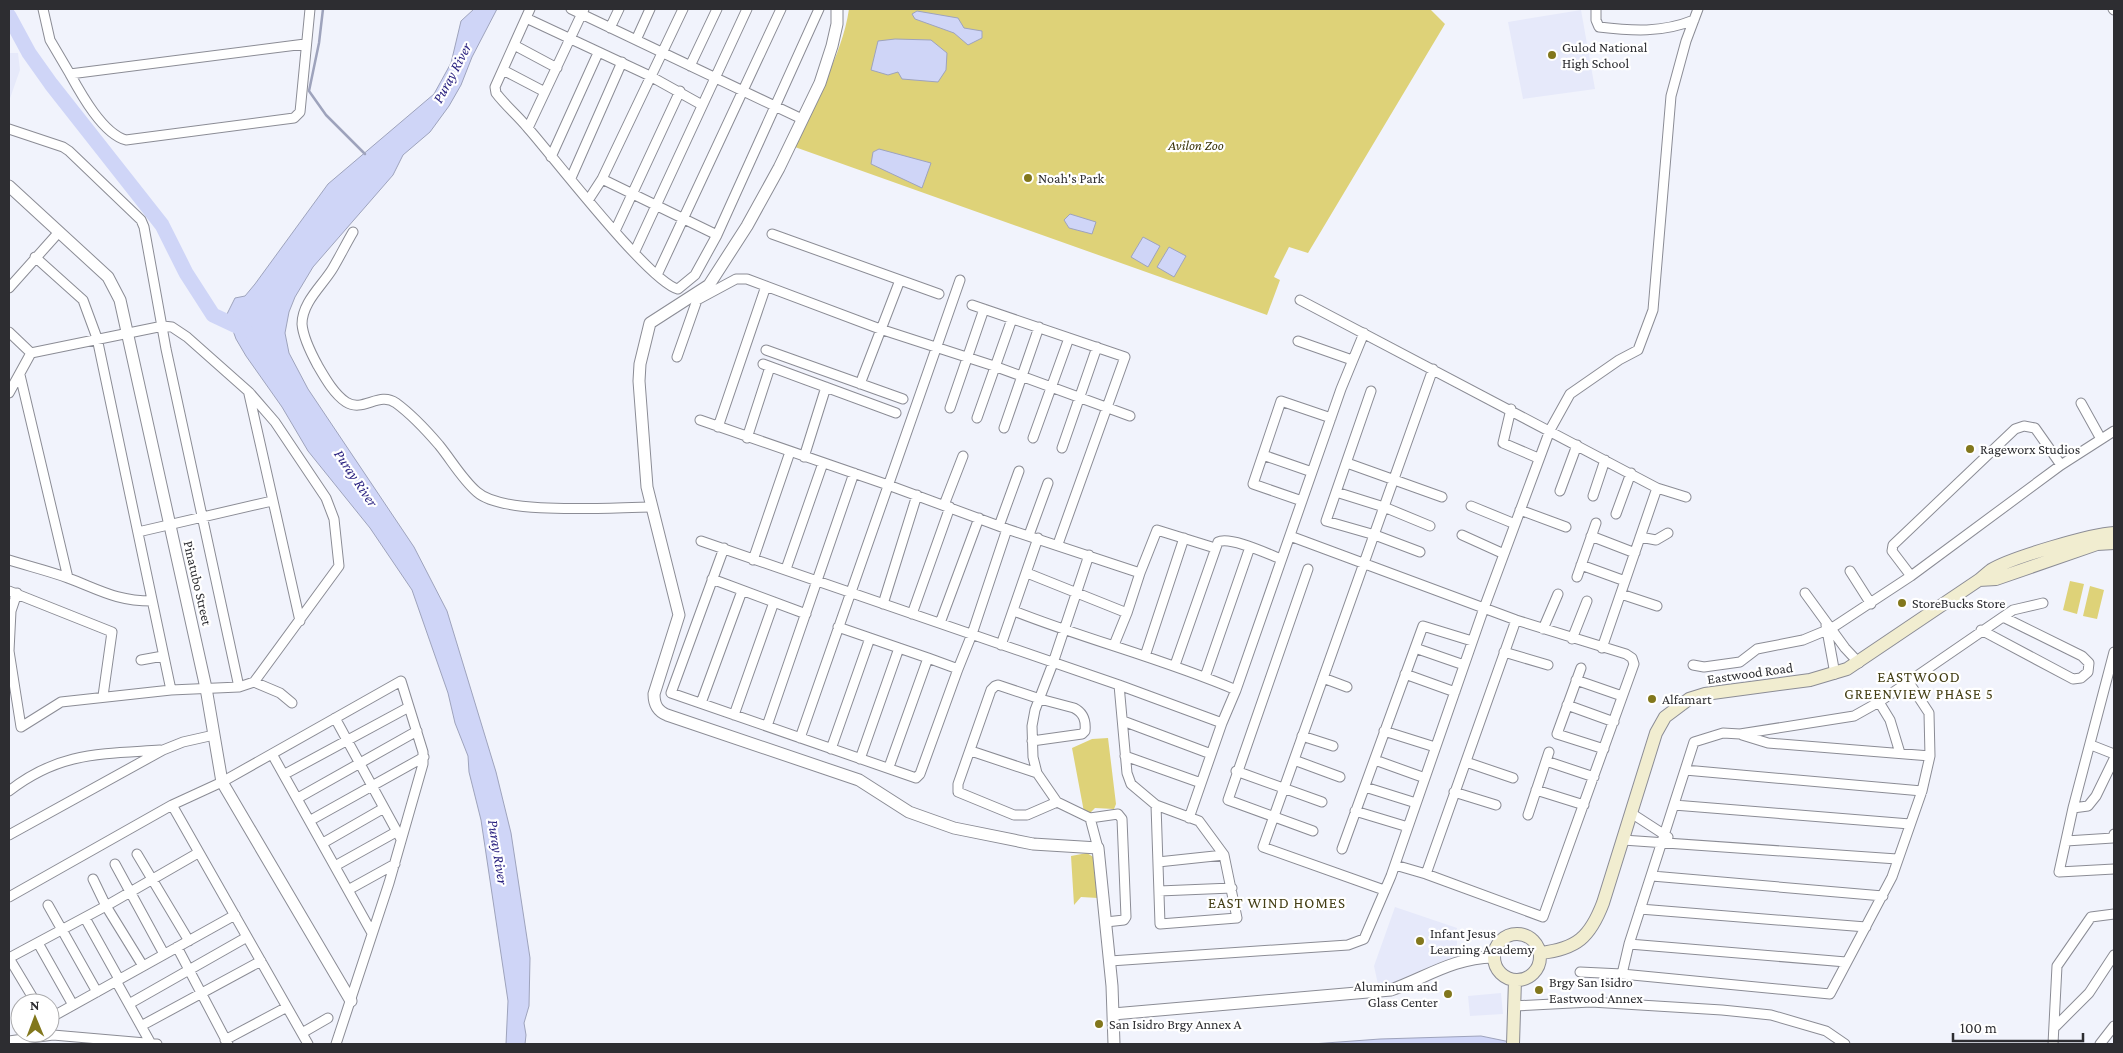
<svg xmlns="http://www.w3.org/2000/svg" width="2123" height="1053" font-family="'Crimson Pro',serif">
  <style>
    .built { fill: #e6e9fa }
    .green { fill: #ded278 }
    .water { fill: #cfd5f7; stroke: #9ea3bc }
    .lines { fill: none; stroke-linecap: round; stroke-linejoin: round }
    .stream { stroke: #9ea3bc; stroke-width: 2.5 }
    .river { stroke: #cfd5f7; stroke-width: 15 }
    .minor-casing { stroke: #8b8c95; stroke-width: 11 }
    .tertiary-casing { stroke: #8b8c95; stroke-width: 13 }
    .secondary-casing { stroke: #8b8c95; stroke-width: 14 }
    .minor { stroke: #fff; stroke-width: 9 }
    .tertiary { stroke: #fff; stroke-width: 11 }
    .secondary { stroke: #f1edd0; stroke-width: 12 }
    .poi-dot { fill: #82771c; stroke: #fff; stroke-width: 2 }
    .labels { text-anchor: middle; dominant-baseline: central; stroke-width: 4.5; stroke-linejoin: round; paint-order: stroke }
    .poi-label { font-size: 14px; fill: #2d2d31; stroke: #fff; text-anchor: start }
    .park-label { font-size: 14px; font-style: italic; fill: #393308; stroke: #fff }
    .street-label { font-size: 14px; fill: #2d2d31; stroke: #fff }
    .water-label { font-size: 15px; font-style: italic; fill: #2b2380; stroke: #fff }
    .neighbourhood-label { font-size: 15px; letter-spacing: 1px; fill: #433e14; stroke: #fff }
  </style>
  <rect width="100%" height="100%" fill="#f1f3fc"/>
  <path class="built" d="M1581,10L1595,89L1523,99L1508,22Z
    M9,53H18L20,70L9,101Z
    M1395,907L1457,928V954L1423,974L1379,989L1374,966Z
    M1501,993L1503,1014L1470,1016L1468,996Z"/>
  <path class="green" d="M849,9H1430L1445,24L1308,253L1289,247L1274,277L1280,280L1267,315L792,146C813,103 842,57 849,9Z
    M2070,581L2084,584L2077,614L2063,610Z
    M2090,586L2104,590L2097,619L2083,616Z
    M1108,738L1116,804L1114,809L1095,808L1090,813L1084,812L1072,748L1092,739Z
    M1087,853L1095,858L1098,898L1081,897L1074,905L1071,856Z"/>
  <path class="water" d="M474,9H497L472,57L461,85L449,106L430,132L403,155L393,175L313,267L295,297L289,312L285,333L289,353L308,389L414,547L447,611L496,772L511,833L530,958L529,1006L524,1023L526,1035L525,1044H506L508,1001L481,820L469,772L468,756L455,723L448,693L412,590L370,528L308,451L282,407L246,356L236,339L227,314L235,298L245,296L255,284L328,184L434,94L451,63L461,21Z
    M917,11L958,18L964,28L982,31V38L968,45L954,33L915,19L912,14Z
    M895,39L931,40L947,53L946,70L938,82L902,79L898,72L888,75L871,70L878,41Z
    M879,149L931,163L922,188L871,164L873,152Z
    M1070,214L1096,222L1092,234L1069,228L1064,220Z
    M1143,237L1160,246L1148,267L1131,257Z
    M1169,247L1186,256L1174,277L1157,267Z
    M1481,1036L1520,1044H1312L1380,1039Z"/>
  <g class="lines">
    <path class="stream" d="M323,9L319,43L309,91L326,115L365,154"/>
    <path class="river" d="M9,16L29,53L51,84L162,225L186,273L213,315L245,330"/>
    <g class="minor-casing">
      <path id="minor" d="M43,9L50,40L70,74L305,44
        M530,9L495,87L496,93C505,105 517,115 527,127C552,155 650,283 678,289L695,275L717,235L819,9
        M571,9L802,119
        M1596,9V20L1599,27C1632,31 1662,33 1694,20
        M2113,9L2114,10
        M526,18L650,76L702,105
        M610,28L619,9
        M636,40L650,9
        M514,45L557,68
        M690,66L717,9
        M503,70L545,92
        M70,74C81,94 103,134 126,140L294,118L300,112L310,9
        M528,128L584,9
        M9,129L63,147L69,151L141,220L144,227L166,349L239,687
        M551,157L598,53
        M571,178L622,62
        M602,179L717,235
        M589,199L602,179L683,9
        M615,231L680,91
        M353,232C346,244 340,256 333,268C323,285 302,302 302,324C303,337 312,355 318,366C325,378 334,394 346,402C363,413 379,391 396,403C411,414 427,431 439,445C452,461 462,479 477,492C504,516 612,507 651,507
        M772,234L939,294
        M635,251L747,9
        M35,257L83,300L97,338L171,690
        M657,275L781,9
        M9,288L59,232
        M1300,300L1657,488L1686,497
        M972,305L1125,357L1058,544
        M9,332L31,353L9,393
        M1298,341L1352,360
        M766,350L903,399
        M677,357L697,300L736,279H747L880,329L994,366L1130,416
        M763,364L896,413
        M20,375L68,578
        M860,384L900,280
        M1371,391L1326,521L1375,535L1420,552
        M249,394L300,621
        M2081,403L2101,439
        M950,408L984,309
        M1511,409L1503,443L1538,458
        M977,418L1012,319
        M700,420L888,485L1007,529L1140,573L1127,613L1114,645
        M718,427L766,286
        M1004,428L1039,327
        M747,438L770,367
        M1033,438L1069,338
        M1062,448L1097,347
        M1263,455L1312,472
        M804,457L826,387
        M1347,463L1442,497
        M1560,491L1577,445
        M1336,492L1384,507L1430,526
        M1593,496L1605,460
        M1302,501L1253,484L1281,401L1331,418
        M944,505L963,456
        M1471,506L1515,524
        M1520,510L1566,527
        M1616,514L1631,473
        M999,526L1019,471
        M138,532L272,501
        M1029,535L1048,483
        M1462,535L1504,554
        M1290,536L1516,620L1626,654L1632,658L1634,664L1543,917L1426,874L1395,865
        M1591,536L1635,553
        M1640,537L1656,540L1668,533
        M701,541L1119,685L1127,773L1131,784L1156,805
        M724,548L671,693L916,778L920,774L958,669L928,658L889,767
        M1089,555L1053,663L1035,710L1032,726L1033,757L1037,773L1057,802L1090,818L1098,848
        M9,560C28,566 49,571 68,578C100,590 116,601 152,601
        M753,560L790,452
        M1581,565L1625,581
        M786,569L823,463
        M1308,569L1228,800L1313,831
        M1850,571L1871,604
        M1027,573L1127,613
        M1140,573L1157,530L1215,548
        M1911,576L1892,551L1893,545L2015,429L2024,426L2035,428L2061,465
        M1577,577L1596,523
        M712,579L806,614
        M9,591L112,632L103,696
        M17,593L11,611L9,651L21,727L61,702L171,690L239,687L254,682L339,566L334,519L326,498L275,422L249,392L187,337L172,327L163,326L31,353
        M1805,593L1845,648L1859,663
        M1621,594L1657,606
        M883,604L917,495
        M1014,611C1087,640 1164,659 1236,690
        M912,614L950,507
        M940,623L979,518
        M1826,625L1835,674
        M838,627L928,658
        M1543,629L1558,594
        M1981,630L2073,679L2081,678L2088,672L2089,663L2082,656L2003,617
        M1572,639L1587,601
        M1001,645L1038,538
        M1415,648L1464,665
        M1602,648L1657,488
        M1504,652L1548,665
        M2114,652L2073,808L2059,872L2114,869
        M1145,656L1184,538
        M141,660L163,656
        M1175,665L1218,542C1230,536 1268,554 1281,559
        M1693,665L1704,667L1740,662L1757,649L1803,640L1832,628L1911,576L2061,465L2114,431
        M1581,668L1557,734L1604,749
        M958,669L972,634L1007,529
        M1405,674L1455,692
        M1205,677L1250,547
        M1323,678L1347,687
        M1576,680L1622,696
        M254,682L280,693L292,703
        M1119,685L1222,723L1189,818
        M1879,702L1890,720L1900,753
        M701,703L742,591
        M1567,705L1614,722
        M734,715L774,602
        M335,718L401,839
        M1123,721L1211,754
        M1222,723L1236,690L1341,389L1364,333
        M767,726L854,473
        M1384,731L1435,747
        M1742,735L1768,743L1930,756
        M1302,736L1333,746
        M800,738L960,280
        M1032,741L1082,734L1085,731C1086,721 1084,713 1074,708L1040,699L998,685L995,686L991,690L958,784V792L1014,815H1027L1057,802
        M2091,745L2114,754
        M831,749L870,638
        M971,751L1037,773
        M272,754L372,933
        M1125,756L1201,783
        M860,759L899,648
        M1294,760L1340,777
        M1375,760L1425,778
        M1546,761L1594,777
        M1466,762L1513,778
        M1685,770L1922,791
        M1236,771L1322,802
        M285,774L409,707
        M1365,787L1416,803
        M1536,790L1584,805
        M9,791C59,752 100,754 160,750
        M1454,792L1496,805
        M298,798L417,731
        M172,805L308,1044
        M1156,805L1199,821L1224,855L1237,918L1160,924Z
        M1674,805L1910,824
        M2073,808L2088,806L2096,796L2114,759
        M1355,811L1408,827
        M1631,813L1668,837
        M1528,815L1549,752
        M1090,818L1118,814L1122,819L1126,917L1124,920L1106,922
        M311,820L424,757
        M9,835L163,750L183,742L214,735
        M1623,840L1897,859
        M2066,841L2113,838L2114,834
        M323,843L384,808
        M1342,849L1423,626L1472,641
        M137,854L189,941
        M1158,862L1224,855
        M115,864L164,954
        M335,866L396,832
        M1426,874L1516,620
        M1652,876L1883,896
        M93,879L106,906L143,966
        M348,890L395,864
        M1384,890L1263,847L1433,369
        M1159,891L1232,888
        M9,897L172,805L222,782L401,681L423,752V764L389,883L336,1044
        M48,905L97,992
        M1640,909L1866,927
        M85,918L119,979
        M38,943L73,1005
        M1629,944L1846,962
        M177,947L228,1044
        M1110,961L1348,945L1364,939L1391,876L1484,608L1550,430L1570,394L1619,360L1638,350L1653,310L1671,96L1686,41L1698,9
        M1580,972L1622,974L1629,944L1694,742L1723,733L1740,734L1854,716L1879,702L2013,610L2043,603
        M1622,974L1830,994L1892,877L1922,791L1930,756L1929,713L1908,681
        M116,981L150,1042
        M36,1003L9,958L106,906L198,853
        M129,1004L247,937
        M1514,1006L1591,1002L1722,1010L1771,1015L1826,1031L1845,1044
        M50,1018L235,915
        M141,1026L261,961
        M2056,1026L2089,993L2114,955
        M302,1033L328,1018
        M225,1040L287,1007
        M9,1041L53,1035L157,1044
        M2053,1044L2057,966L2091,917L2114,914
        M2100,1044L2114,1026"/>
    </g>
    <g class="tertiary-casing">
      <path id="tertiary" d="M837,9V24L832,46L820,83L779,168L747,226L709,285L650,323L640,364L639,381L647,487L679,615L654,694C654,704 657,711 667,715L859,780L909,812L954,828L1033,844L1098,848L1112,986L1114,1044
        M9,186L108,277L120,300L206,688L222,782L351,1001
        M1113,1014L1391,990C1427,977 1453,958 1493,957"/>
    </g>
    <g class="secondary-casing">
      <path id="secondary" d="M1979,580L1996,579L2097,544L2114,543
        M1494 957a23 23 0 1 1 46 0a23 23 0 1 1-46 0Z
        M1540,953C1577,949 1590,937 1603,903L1656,733L1665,717L1689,699L1705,694L1810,680L1847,669L1979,580C1983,577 1987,573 1991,570C2010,558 2092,534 2114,533
        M1513,1044L1515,980"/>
    </g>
    <use href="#minor" class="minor"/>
    <use href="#tertiary" class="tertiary"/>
    <use href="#secondary" class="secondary"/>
  </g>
  <g class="poi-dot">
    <circle cx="1552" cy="55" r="5"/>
    <circle cx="1028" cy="178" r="5"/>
    <circle cx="1970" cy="449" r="5"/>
    <circle cx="1902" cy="603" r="5"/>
    <circle cx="1652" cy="699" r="5"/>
    <circle cx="1420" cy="941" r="5"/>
    <circle cx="1539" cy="990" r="5"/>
    <circle cx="1448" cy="994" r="5"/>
    <circle cx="1099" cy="1024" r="5"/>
  </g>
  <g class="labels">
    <g class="poi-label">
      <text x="1562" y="47">Gulod National<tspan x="1562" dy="16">High School</tspan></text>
      <text x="1038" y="178">Noah's Park</text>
      <text x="1980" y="449">Rageworx Studios</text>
      <text x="1912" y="603">StoreBucks Store</text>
      <text x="1662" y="699">Alfamart</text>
      <text x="1430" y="933">Infant Jesus<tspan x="1430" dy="16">Learning Academy</tspan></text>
      <text x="1549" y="982">Brgy San Isidro<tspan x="1549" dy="16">Eastwood Annex</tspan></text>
      <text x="1438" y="986" text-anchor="end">Aluminum and<tspan x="1438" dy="16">Glass Center</tspan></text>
      <text x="1109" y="1024">San Isidro Brgy Annex A</text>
    </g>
    <g class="park-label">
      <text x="1196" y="145">Avilon Zoo</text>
    </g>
    <g class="street-label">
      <text transform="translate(198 583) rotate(77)">Pinatubo Street</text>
      <text transform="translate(1750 673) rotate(-8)">Eastwood Road</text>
    </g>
    <g class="water-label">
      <text transform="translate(452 73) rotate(-62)">Puray River</text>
      <text transform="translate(356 478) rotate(56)">Puray River</text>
      <text transform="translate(498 852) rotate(81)">Puray River</text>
    </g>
    <g class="neighbourhood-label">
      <text x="1919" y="677">EASTWOOD<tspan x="1919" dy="17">GREENVIEW PHASE 5</tspan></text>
      <text x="1277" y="903">EAST WIND HOMES</text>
    </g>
  </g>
  <rect width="2123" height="1053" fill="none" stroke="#2d2d31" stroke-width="20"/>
  <g transform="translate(35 1018) rotate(359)"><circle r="24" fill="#ffffff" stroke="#ababad"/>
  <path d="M0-4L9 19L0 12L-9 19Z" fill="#82771c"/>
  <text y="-8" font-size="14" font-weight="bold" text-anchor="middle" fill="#2d2d31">N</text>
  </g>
  <path d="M1953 1033v8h130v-8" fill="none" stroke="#2d2d31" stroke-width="2.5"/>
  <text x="1960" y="1033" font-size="15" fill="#2d2d31" stroke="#ffffff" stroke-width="4" paint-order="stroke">100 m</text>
</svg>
